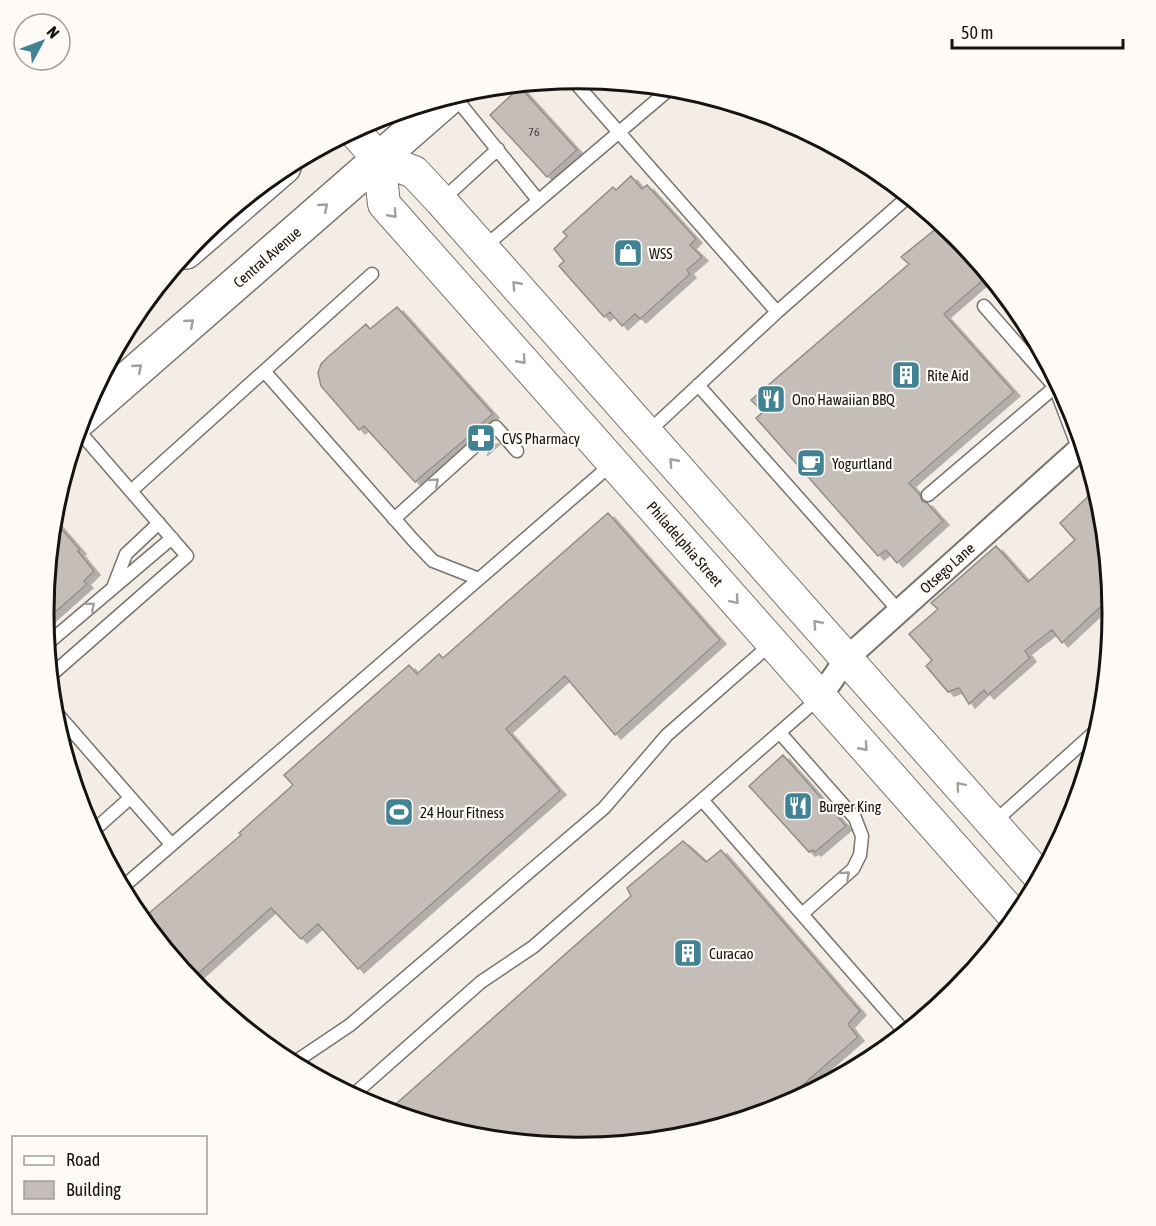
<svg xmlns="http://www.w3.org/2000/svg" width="1156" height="1226" font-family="'Asap Condensed',sans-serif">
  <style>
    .building { fill: #c5beb8; stroke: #938d87; stroke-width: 1.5; filter: url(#shadow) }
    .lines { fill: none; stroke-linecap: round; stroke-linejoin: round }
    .service-casing { stroke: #78736d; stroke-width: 15 }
    .minor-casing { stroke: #78736d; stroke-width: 26 }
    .secondary-casing { stroke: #78736d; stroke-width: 34 }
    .primary-casing { stroke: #78736d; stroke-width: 36 }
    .path { stroke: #a7a29d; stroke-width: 4; stroke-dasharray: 4.5 3; stroke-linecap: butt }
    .service { stroke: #fff; stroke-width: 12 }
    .minor { stroke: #fff; stroke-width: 22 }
    .secondary { stroke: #fff; stroke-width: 32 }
    .primary { stroke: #fff; stroke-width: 33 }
    .oneway { stroke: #a1a09f }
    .labels { text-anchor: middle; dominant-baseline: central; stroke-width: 4.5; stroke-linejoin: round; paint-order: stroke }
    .number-label { font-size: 12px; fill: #413d3a }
    .poi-label { font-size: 15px; fill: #151210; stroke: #fefaf6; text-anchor: start }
    .street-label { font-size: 15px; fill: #151210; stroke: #fefaf6 }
    .rim { fill: none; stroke: #151210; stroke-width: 3 }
  </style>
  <defs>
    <filter id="shadow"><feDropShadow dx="6" dy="4" stdDeviation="0" flood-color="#0004"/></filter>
  </defs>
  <rect width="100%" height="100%" fill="#f3ede6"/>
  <path class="building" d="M520,87L577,150L547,177L490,115Z
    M631,176L642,189L647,185L696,239L690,245L702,257L687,270L690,274L640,319L635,314L622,326L610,312L604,317L559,266L564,261L554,249L567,236L563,232L613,187L616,190Z
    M942,224L956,235L989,275L944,314L1014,392L909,483L920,495L922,501L927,503L943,521L897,563L886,550L878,556L756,418L763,412L751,400L909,264L901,257Z
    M397,307L493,414L481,424L484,427L481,434L486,441L494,440L481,452L483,448L481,441L477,438L470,440L468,437L415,482L364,426L359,430L321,386L318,373L321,364L328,357L366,324L370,329Z
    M1096,489L1102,509L1111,597L1062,643L1052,630L1025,651L1030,658L988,695L984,690L969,704L959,688L948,692L926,666L932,660L909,634L938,609L931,603L996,546L1028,582L1075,540L1060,523Z
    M608,513L720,640L615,735L565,676L506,729L560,791L358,969L318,924L301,939L271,908L191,980L141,920L241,835L239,833L293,785L284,775L409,665L417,674L439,654L443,658Z
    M53,519L80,550L78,551L94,571L84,581L87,584L44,622V613Z
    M783,755L846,826L815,852L813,850L809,852L749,786Z
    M683,841L706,862L721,850L860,1011L848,1024L858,1037L775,1109L682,1137L578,1148L473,1137L388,1111L631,896L627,888Z"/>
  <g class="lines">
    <g class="service-casing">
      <path id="service" d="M572,79L777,312
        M454,96L538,200
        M441,201L498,149
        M483,248L671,88
        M264,371L414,541L433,561L479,579
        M1059,384L1055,387L1079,450
        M698,385L899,611
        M648,432L777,312L909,196
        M489,433L496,427L517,451
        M131,491L372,274
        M928,495L1055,387L984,306
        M394,519L475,446
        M114,585L126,554L159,523
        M47,644L172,538
        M50,676L187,556L78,430
        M53,709L171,844
        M780,733L855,818L862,836L860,855L853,869L802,914
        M703,801L904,1031
        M993,823L1099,728
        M92,832L130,798
        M115,876L124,886L613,463
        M871,1060L904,1031H907
        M292,1064L350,1025L604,808L667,735L771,644
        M352,1096L481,982L533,947L819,698"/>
    </g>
    <g class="minor-casing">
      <path id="minor" d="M820,697L847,658L1083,446"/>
    </g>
    <g class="secondary-casing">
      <path id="secondary" d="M353,130L379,159L414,172L441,201L1040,877
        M379,159L384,204L1016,918"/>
    </g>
    <g class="primary-casing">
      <path id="primary" d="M186,252L284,167
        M81,419L452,95"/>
    </g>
    <path class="path" d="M806,1087L811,1092"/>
    <use href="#service" class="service"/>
    <use href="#minor" class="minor"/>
    <use href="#secondary" class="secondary"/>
    <use href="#primary" class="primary"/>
  </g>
  <defs><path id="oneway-chevron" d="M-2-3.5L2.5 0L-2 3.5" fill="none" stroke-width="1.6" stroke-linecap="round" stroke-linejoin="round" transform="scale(1.5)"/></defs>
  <g class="oneway">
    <use href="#oneway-chevron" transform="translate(324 207) rotate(-41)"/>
    <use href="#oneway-chevron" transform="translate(393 214) rotate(48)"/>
    <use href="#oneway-chevron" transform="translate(516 285) rotate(-132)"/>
    <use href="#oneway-chevron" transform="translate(190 323) rotate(-41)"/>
    <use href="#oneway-chevron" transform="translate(522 360) rotate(48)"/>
    <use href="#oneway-chevron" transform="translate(138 368) rotate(-41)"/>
    <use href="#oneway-chevron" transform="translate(673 462) rotate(-132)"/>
    <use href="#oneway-chevron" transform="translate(435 482) rotate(-42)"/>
    <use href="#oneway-chevron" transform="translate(735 600) rotate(49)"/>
    <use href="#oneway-chevron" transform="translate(91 606) rotate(-40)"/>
    <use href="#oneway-chevron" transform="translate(817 624) rotate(-132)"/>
    <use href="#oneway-chevron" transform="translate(864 747) rotate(48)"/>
    <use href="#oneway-chevron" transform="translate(960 786) rotate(-131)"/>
    <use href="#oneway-chevron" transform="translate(846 875) rotate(-42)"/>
  </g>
  <defs>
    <g id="shop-square" transform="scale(1.5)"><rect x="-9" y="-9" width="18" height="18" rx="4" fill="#418295" stroke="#fefaf6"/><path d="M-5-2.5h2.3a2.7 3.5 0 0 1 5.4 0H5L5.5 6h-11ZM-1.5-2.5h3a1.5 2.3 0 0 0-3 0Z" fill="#fff"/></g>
    <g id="building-square" transform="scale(1.5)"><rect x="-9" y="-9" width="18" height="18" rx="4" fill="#418295" stroke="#fefaf6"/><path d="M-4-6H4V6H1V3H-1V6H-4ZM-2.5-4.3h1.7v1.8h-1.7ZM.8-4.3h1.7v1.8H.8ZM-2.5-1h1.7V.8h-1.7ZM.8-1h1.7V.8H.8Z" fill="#fff"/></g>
    <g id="restaurant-square" transform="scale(1.5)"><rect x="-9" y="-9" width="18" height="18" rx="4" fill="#418295" stroke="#fefaf6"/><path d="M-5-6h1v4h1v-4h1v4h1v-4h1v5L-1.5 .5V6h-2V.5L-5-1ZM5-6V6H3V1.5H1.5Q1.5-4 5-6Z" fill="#fff"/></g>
    <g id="pharmacy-square" transform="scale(1.5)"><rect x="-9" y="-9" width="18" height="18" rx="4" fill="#418295" stroke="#fefaf6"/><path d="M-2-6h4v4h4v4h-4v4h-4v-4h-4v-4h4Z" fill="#fff"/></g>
    <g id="cafe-square" transform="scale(1.5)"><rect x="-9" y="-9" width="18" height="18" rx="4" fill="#418295" stroke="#fefaf6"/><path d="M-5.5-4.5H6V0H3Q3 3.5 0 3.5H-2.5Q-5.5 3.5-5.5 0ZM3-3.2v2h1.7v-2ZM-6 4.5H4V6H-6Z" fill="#fff"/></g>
    <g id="stadium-square" transform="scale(1.5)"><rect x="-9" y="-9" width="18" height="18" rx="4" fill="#418295" stroke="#fefaf6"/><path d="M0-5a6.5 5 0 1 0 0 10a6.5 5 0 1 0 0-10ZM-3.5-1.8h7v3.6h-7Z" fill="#fff"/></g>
  </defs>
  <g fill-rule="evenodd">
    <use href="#shop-square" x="628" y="253"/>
    <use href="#building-square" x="906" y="375"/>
    <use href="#restaurant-square" x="771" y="399"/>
    <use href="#pharmacy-square" x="481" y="438"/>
    <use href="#cafe-square" x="811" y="463"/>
    <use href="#restaurant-square" x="798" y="806"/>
    <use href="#stadium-square" x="399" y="812"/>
    <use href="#building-square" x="688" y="953"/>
  </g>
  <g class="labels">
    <g class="number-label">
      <text x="534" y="132">76</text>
    </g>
    <g class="poi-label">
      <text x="649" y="253">WSS</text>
      <text x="927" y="375">Rite Aid</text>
      <text x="792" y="399">Ono Hawaiian BBQ</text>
      <text x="502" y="438">CVS Pharmacy</text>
      <text x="832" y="463">Yogurtland</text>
      <text x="819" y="806">Burger King</text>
      <text x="420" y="812">24 Hour Fitness</text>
      <text x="709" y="953">Curacao</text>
    </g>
    <g class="street-label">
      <text transform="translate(267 257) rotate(-41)">Central Avenue</text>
      <text transform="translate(685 544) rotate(49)">Philadelphia Street</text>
      <text transform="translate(947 568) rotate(-42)">Otsego Lane</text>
    </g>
  </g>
  <path d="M0 0H1156V1226H0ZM54 613a524 524 0 1 1 1048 0a524 524 0 1 1-1048 0Z" fill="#fefaf6" fill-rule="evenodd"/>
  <path class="rim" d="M54 613a524 524 0 1 1 1048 0a524 524 0 1 1-1048 0Z"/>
  <rect x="12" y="1136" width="195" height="78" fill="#fefaf6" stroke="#a19d9a" stroke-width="1.5"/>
  <rect x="24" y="1156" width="30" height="9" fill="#ffffff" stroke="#a19d9a" stroke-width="1.5"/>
  <text x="66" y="1166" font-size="18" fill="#151210">Road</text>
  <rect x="24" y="1181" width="30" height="18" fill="#c5beb8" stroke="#a19d9a" stroke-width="1.5"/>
  <text x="66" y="1196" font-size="18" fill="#151210">Building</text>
  <g transform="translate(42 42) rotate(49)"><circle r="28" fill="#fefaf6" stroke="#a19d9a" stroke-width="1.5"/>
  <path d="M0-4.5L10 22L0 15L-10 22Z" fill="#418295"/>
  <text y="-9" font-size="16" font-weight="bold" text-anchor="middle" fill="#151210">N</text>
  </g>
  <path d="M952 39v9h171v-9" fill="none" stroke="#151210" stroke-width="3"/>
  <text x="961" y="39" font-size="18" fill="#151210" stroke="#fefaf6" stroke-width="4.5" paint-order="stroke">50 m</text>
</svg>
